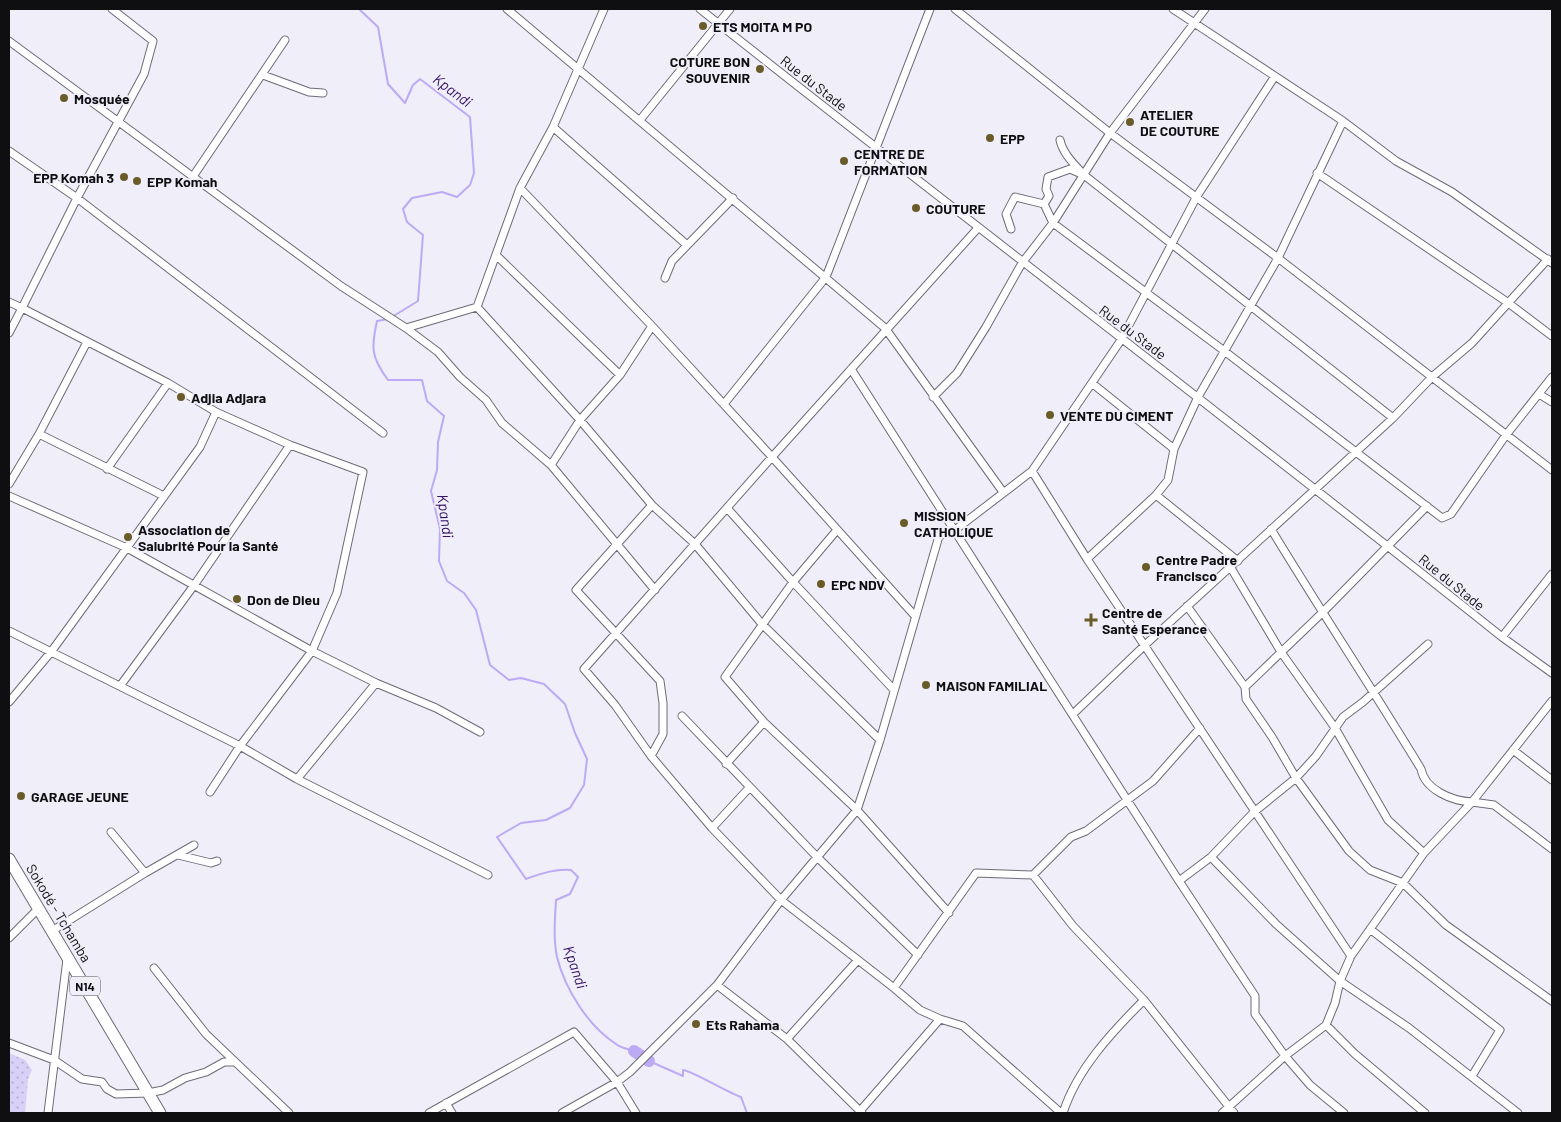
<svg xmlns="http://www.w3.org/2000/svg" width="1561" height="1122" font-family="Barlow,sans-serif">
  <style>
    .grass { fill: url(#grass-dots) }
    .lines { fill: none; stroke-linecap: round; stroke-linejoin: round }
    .stream { stroke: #bcaaf5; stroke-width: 2 }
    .river { stroke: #bcaaf5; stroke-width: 12 }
    .minor-casing { stroke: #6d6b75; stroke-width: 9 }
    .primary-casing { stroke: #6d6b75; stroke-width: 13 }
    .minor { stroke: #fff; stroke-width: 7 }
    .primary { stroke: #fff; stroke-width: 11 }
    .poi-dot { fill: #6a5c29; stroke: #f0eef9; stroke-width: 2 }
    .labels { text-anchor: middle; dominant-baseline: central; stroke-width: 4; stroke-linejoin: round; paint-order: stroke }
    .shield { fill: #f0eef9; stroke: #525257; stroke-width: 1 }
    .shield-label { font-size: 12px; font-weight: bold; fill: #0f0f12 }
    .poi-label { font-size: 14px; font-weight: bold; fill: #0f0f12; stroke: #f0eef9; text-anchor: start }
    .street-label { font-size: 14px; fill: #0f0f12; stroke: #f0eef9 }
    .water-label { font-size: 15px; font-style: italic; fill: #341268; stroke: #f0eef9 }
  </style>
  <defs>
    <pattern id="grass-dots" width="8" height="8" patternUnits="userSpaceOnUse" patternTransform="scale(1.25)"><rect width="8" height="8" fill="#d8d0f6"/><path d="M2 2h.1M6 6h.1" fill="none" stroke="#b8b1d2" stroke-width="1.8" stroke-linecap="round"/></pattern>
  </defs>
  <rect width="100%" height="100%" fill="#f0eef9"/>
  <path class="grass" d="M9,1053L25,1060L32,1070L28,1079L25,1113H9Z"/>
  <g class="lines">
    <path class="stream" d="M359,9L378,27L388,84L405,103L413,85L420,79L470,117L474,173L470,185L457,197L442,192L412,198L403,209L407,222L423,235L418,301L392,317
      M388,319L377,321C371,348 371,357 388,380H422L427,401L444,416L438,442L437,470L431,491L440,529L439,561L447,581L464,593L476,610L490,665L509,680L521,678L544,684L565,704L575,733L587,759L584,785L570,808L546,820L521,823L497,837L526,879C542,873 555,869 571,870L578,877L570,894L556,900C555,919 553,938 557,957C565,989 588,1026 616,1044C621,1048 628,1049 634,1051
      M649,1061L683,1076V1070C690,1070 729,1093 741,1097L747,1113"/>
    <path class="river" d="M634,1051L649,1061"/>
    <g class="minor-casing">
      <path id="minor" d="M507,9L885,328L1003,492
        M700,9C966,220 1237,425 1502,637L1552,673
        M955,9L1110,133L1278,258L1552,470
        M1173,9L1343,121L1396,161L1452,192L1552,263
        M9,41L341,286L406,328L477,307
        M263,75L309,92L323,93
        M640,120L730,9
        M553,127L687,245
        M1060,140C1063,154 1074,164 1084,175L1393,418
        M9,151L77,198L383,433
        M1317,173L1507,302L1552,336
        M194,175L285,40
        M1084,175L1070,169L1048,177L1046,189L1049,196L1044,204L1053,223L1223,350L1442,518L1451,514L1506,435L1552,377
        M520,188L652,326L772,457L978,228
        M1011,229L1006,214L1015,197L1044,204
        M497,256L620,375
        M665,278L672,261L733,198
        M9,302L22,308L77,198L144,74L153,41L112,9
        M477,307L580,420L652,505L695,544L762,624L880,740
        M477,307L520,188L553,127L604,9
        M406,328L438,352L460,377L486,400L502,423L551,465L655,590
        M9,333L22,308L168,383L216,412L290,445L363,472L337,593L312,651L240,746L210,792
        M851,369L1179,881
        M1093,384L1174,449
        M1539,394L1552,402
        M933,397L957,373L986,327L1022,263L1053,223L1110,133L1205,9
        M724,404L826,277L930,9
        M39,434L164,496
        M551,465L580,420L620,375L652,326
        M107,469L168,383
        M1032,471L1087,559L1351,956
        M9,484L39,434L87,342
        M1156,495L1238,561
        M9,496L127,548L312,651L376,683L436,708L480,732
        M727,508L793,582L894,690
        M1087,559L1156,495L1168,480L1174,449L1198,397L1278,258L1343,121
        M1231,568L1281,652L1335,728L1388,820L1424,853
        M1187,606L1245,687L1246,699L1272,737L1296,778L1349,851L1370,870L1403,883L1446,925L1552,1001
        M915,616L772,457L584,669L615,705L651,756L712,828L781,900L894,988L976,873L1033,875L1071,837L1086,831L1153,781L1200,728
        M9,631L240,746L297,779L488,875
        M1502,637L1552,574
        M120,686L195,584L290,445
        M1245,687L1322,613L1427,506
        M9,702L51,652L200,447L216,412
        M1073,714L1145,645L1393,418L1432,377L1472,343L1548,259
        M682,716L817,857L918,955
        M1513,750L1552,780
        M651,756L663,734V703L660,681L576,590L652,505
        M726,764L764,722
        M297,779L376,683
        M1472,802L1552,701
        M1472,802L1494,805L1552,849
        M712,828L749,788
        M178,855L211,863L217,861
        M1211,857L1276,924L1340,981L1409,1028L1518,1113
        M145,873L194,845
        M1033,875L1073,926L1144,1000L1234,1113
        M949,913L857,810L880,740L939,536L955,530L1032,471L1121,340L1197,196L1275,76
        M1370,929L1500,1030L1472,1076
        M52,931L145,873L111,832
        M9,938L39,908
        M154,968L206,1034L289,1113
        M717,985L787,1039L862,1113
        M894,988L920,1010L940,1019L963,1026L1061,1113
        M1326,1025L1355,1054L1425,1113
        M787,1039L857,961
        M9,1043L54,1060L82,1079L102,1082L107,1089L116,1094L148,1093L163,1090L185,1078L206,1072L224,1062H235
        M446,1103L452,1113
        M860,1111L940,1019
        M48,1113L67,959
        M429,1113L574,1032L617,1082L636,1113
        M562,1113L617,1082L630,1072L717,985L781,900L857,810L764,722L725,677L793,582L837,530
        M1063,1113C1077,1069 1112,1032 1144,1000
        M1222,1113L1285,1056L1326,1025L1335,1003L1340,981L1351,956L1424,853L1472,802C1452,801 1425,790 1421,769C1372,688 1320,610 1271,529
        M1344,1113L1310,1085L1285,1056L1255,1014V996L1179,881L1211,857L1254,812L1296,778L1316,756L1343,717L1363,702L1428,644"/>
    </g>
    <g class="primary-casing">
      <path id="primary" d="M9,859L160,1113"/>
    </g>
    <use href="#minor" class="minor"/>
    <use href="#primary" class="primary"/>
  </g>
  <g class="poi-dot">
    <circle cx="703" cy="26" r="5"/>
    <circle cx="760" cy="69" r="5"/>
    <circle cx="64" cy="98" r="5"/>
    <circle cx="1130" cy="122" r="5"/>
    <circle cx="990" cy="138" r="5"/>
    <circle cx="844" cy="161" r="5"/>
    <circle cx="124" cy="177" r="5"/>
    <circle cx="137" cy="181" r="5"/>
    <circle cx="916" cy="208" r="5"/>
    <circle cx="181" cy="397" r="5"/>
    <circle cx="1050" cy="415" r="5"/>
    <circle cx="904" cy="523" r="5"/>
    <circle cx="128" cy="537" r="5"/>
    <circle cx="1146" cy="567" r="5"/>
    <circle cx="821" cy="584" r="5"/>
    <circle cx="237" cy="599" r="5"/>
    <path d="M1088.5 612.5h5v5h5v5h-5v5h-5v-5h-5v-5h5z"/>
    <circle cx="926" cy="685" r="5"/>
    <circle cx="21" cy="796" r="5"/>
    <circle cx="696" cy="1024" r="5"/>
  </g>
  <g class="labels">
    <rect class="shield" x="70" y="976.5" width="30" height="19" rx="4"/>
    <g class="shield-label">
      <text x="85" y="986">N14</text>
    </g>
    <g class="poi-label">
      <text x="713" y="26">ETS MOITA M PO</text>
      <text x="750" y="61" text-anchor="end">COTURE BON<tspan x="750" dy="16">SOUVENIR</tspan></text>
      <text x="74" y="98">Mosquée</text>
      <text x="1140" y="114">ATELIER<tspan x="1140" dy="16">DE COUTURE</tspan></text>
      <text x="1000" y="138">EPP</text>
      <text x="854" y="153">CENTRE DE<tspan x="854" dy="16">FORMATION</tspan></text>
      <text x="114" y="177" text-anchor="end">EPP Komah 3</text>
      <text x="147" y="181">EPP Komah</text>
      <text x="926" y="208">COUTURE</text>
      <text x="191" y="397">Adjia Adjara</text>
      <text x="1060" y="415">VENTE DU CIMENT</text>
      <text x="914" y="515">MISSION<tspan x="914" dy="16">CATHOLIQUE</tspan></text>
      <text x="138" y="529">Association de<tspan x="138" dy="16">Salubrité Pour la Santé</tspan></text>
      <text x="1156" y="559">Centre Padre<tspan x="1156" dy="16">Francisco</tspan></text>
      <text x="831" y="584">EPC NDV</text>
      <text x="247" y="599">Don de Dieu</text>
      <text x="1102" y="612">Centre de<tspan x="1102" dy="16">Santé Esperance</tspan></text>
      <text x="936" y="685">MAISON FAMILIAL</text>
      <text x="31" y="796">GARAGE JEUNE</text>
      <text x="706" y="1024">Ets Rahama</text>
    </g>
    <g class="street-label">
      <text transform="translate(814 83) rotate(38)">Rue du Stade</text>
      <text transform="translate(1133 332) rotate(37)">Rue du Stade</text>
      <text transform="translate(1452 582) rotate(39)">Rue du Stade</text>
      <text transform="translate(59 913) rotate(59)">Sokodé - Tchamba</text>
    </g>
    <g class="water-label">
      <text transform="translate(453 90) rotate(37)">Kpandi</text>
      <text transform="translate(446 516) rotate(82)">Kpandi</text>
      <text transform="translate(576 967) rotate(71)">Kpandi</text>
    </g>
  </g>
  <rect width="1561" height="1122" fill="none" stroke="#0f0f12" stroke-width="20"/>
</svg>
